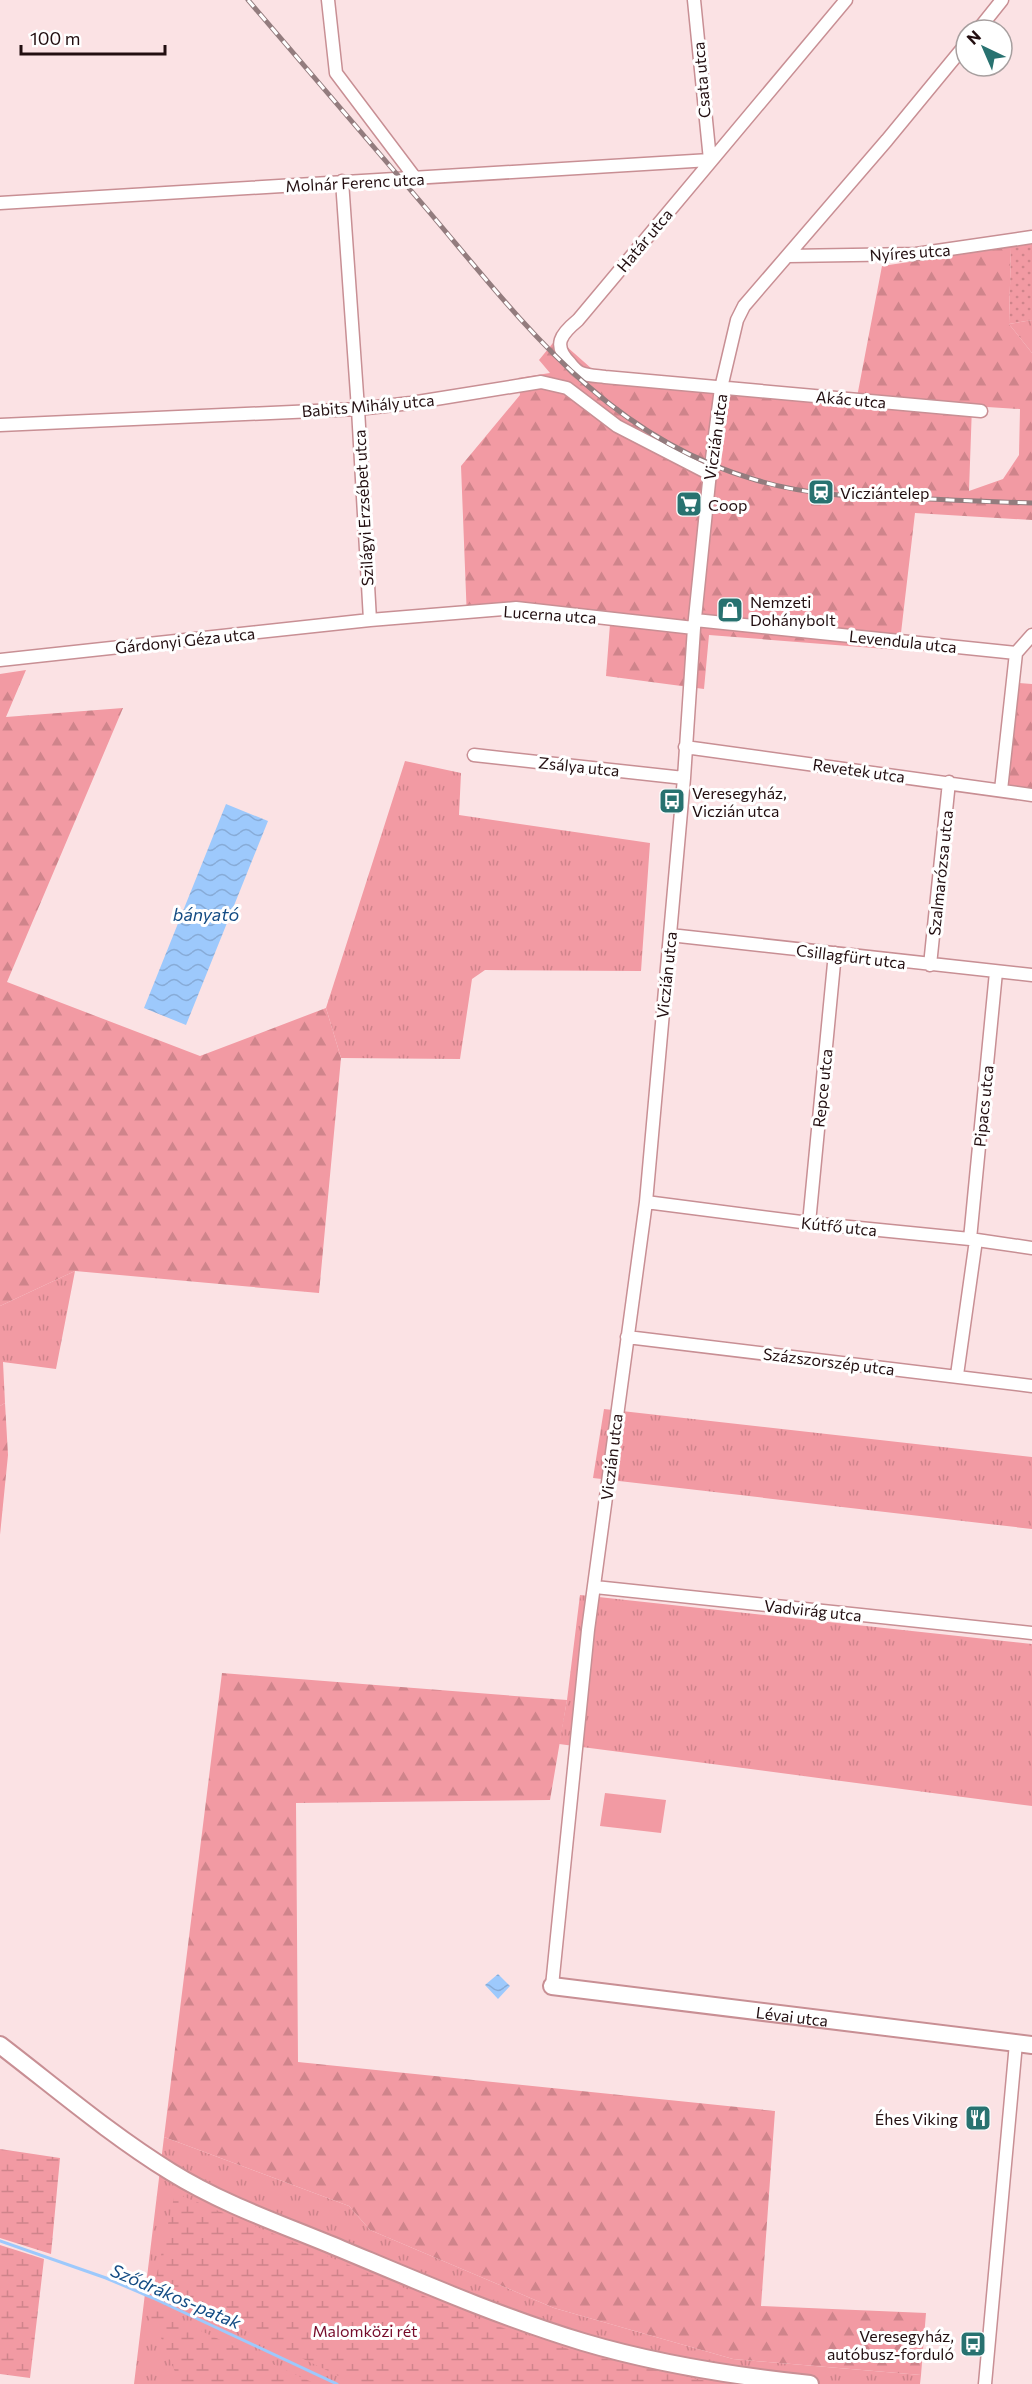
<svg xmlns="http://www.w3.org/2000/svg" width="1032" height="2384" font-family="Commissioner,sans-serif">
  <style>
    .grass { fill: url(#grass-tufts) }
    .forest { fill: url(#forest-firs); fill-rule: evenodd }
    .wetland { fill: url(#wetland-marsh) }
    .park { fill: #f29aa3 }
    .garden { fill: url(#garden-dots) }
    .water { fill: url(#water-waves) }
    .lines { fill: none; stroke-linecap: round; stroke-linejoin: round }
    .stream { stroke: #9dc9fc; stroke-width: 3 }
    .street-casing { stroke: #c88f94; stroke-width: 15 }
    .secondary-casing { stroke: #c88f94; stroke-width: 20 }
    .street { stroke: #fff; stroke-width: 12 }
    .secondary { stroke: #fff; stroke-width: 16 }
    .rail-casing { stroke: #937c7e; stroke-width: 5 }
    .rail { stroke: #fff; stroke-width: 3; stroke-dasharray: 9; stroke-linecap: butt }
    .labels { text-anchor: middle; dominant-baseline: central; stroke-width: 6; stroke-linejoin: round; paint-order: stroke }
    .street-label { font-size: 16px; fill: #220e10; stroke: #fff }
    .poi-label { font-size: 16px; fill: #220e10; stroke: #fff; text-anchor: start }
    .park-label { font-size: 16px; fill: #750a29; stroke: #fff }
    .water-label { font-size: 18px; font-style: italic; fill: #144c84; stroke: #fff }
  </style>
  <defs>
    <pattern id="grass-tufts" width="24" height="20" patternUnits="userSpaceOnUse" patternTransform="scale(1.5)"><rect width="24" height="20" fill="#f29aa3"/><path d="M3 7l-1-3M5 7V3M7 7l1-3M15 17l-1-3M17 17v-4M19 17l1-3" fill="none" stroke="#cf848b"/></pattern>
    <pattern id="forest-firs" width="22" height="20" patternUnits="userSpaceOnUse" patternTransform="scale(1.5)"><rect width="22" height="20" fill="#f29aa3"/><path d="M5 1l3.5 6h-7zM16 11l3.5 6h-7z" fill="#cf848b"/></pattern>
    <pattern id="wetland-marsh" width="20" height="14" patternUnits="userSpaceOnUse" patternTransform="scale(1.5)"><rect width="20" height="14" fill="#f29aa3"/><path d="M1 5h8M5 5V1M11 12h8M15 12V8" fill="none" stroke="#cf848b"/></pattern>
    <pattern id="garden-dots" width="8" height="8" patternUnits="userSpaceOnUse" patternTransform="scale(1.5)"><rect width="8" height="8" fill="#f29aa3"/><path d="M2 2h.1M6 6h.1" fill="none" stroke="#cf848b" stroke-width="1.8" stroke-linecap="round"/></pattern>
    <pattern id="water-waves" width="16" height="10" patternUnits="userSpaceOnUse" patternTransform="scale(1.5)"><rect width="16" height="10" fill="#9dc9fc"/><path d="M0 5q4-4 8 0t8 0" fill="none" stroke="#87abd7"/></pattern>
  </defs>
  <rect width="100%" height="100%" fill="#fbe2e4"/>
  <path class="grass" d="M1032,320V353L1009,324Z
    M405,761L461,773L459,815L650,843L641,971L485,970L472,979L460,1059L341,1058L326,1008Z
    M75,1271L56,1369L3,1362L5,1403L0,1406V1306Z
    M604,1409L1032,1457V1529L593,1478Z
    M580,1595L1032,1644V1806L559,1744L567,1700Z
    M164,2137L349,2206L370,2230L554,2308L733,2359L921,2375L920,2384H134Z"/>
  <path class="forest" d="M1011,247L1009,324L1032,353V520L915,513L899,650L709,635L704,689L606,676L610,624L514,615L467,619L461,466L520,395L518,378L550,373L539,360L557,338L592,369L857,397L882,266ZM972,406L1020,409L1019,455L1003,479L969,491Z
    M26,670L6,717L123,708L7,982L200,1056L326,1008L341,1058L319,1293L75,1271L0,1306V674Z
    M1019,683L1032,684V790L1006,785Z
    M5,1403L8,1455L0,1535V1406Z
    M222,1673L567,1700L550,1800L296,1803L298,2062L775,2111L761,2306L926,2313L921,2375L733,2359L554,2308L370,2230L349,2206L164,2137Z"/>
  <path class="wetland" d="M0,2149L60,2158L51,2254L0,2238Z
    M175,2193L491,2324L584,2354L720,2384H355L223,2320L153,2291Z
    M0,2245L44,2259L30,2378L0,2374Z
    M151,2308L316,2384H180L157,2328L149,2322Z"/>
  <path class="park" d="M605,1793L666,1800L661,1833L600,1826Z"/>
  <path class="garden" d="M1032,244V320L1009,324L1011,247Z"/>
  <path class="water" d="M226,804L268,821L186,1025L144,1008Z
    M498,1974L510,1986L498,1999L485,1985Z"/>
  <g class="lines">
    <path class="stream" d="M0,2241L106,2278L153,2298L337,2384"/>
    <g class="street-casing">
      <path id="street" d="M328,0L336,73L416,179
        M846,0L578,320C561,334 552,345 570,363C573,367 577,371 581,373C588,376 598,376 605,377L981,411
        M978,30L1002,0
        M342,181L358,409L370,620
        M0,203L710,160L694,0
        M788,256L916,254L1032,237
        M0,425L358,409L411,403L541,382L567,388L617,426L710,474
        M695,620L1016,653L1032,635
        M0,660L370,620L516,608L694,628
        M685,747L1032,795
        M474,755L684,778
        M1001,790L1016,653
        M670,935L1032,975
        M930,965L949,782
        M646,1202L809,1223L970,1239L1032,1248
        M809,1223L835,953
        M970,1239L996,972
        M627,1337L1032,1386
        M957,1375L976,1240
        M595,1587L1032,1633
        M552,1986L588,1630L646,1202L684,778L694,628L709,482L721,388L737,320L744,306L887,140L966,44
        M985,2384L1016,2043"/>
    </g>
    <g class="secondary-casing">
      <g id="secondary">
        <path id="s1" d="M552,1986L1032,2045"/>
        <path d="M0,2045C56,2088 111,2135 171,2172C224,2205 284,2225 341,2249C420,2282 500,2317 583,2342C657,2364 733,2376 810,2384"/>
      </g>
    </g>
    <use href="#street" class="street"/>
    <use href="#secondary" class="secondary"/>
    <g class="rail-casing">
      <path id="rail" d="M248,0C307,69 366,138 425,207C521,320 605,437 756,480C805,495 857,497 908,498C949,500 991,502 1032,503"/>
    </g>
    <use href="#rail" class="rail"/>
  </g>
  <defs>
    <g id="station-square" transform="scale(1.35)"><rect x="-9" y="-9" width="18" height="18" rx="4" fill="#287270" stroke="#fff"/><path d="M-3-6H3Q5-6 5-4V2Q5 4 3 4L4.5 6H3L1.5 4h-3L-3 6H-4.5L-3 4Q-5 4-5 2V-4Q-5-6-3-6ZM-3.5-4v3h7v-3ZM-3.5 1v1.5H-2V1ZM2 1v1.5H3.5V1Z" fill="#fff"/></g>
    <g id="supermarket-square" transform="scale(1.35)"><rect x="-9" y="-9" width="18" height="18" rx="4" fill="#287270" stroke="#fff"/><path d="M-6-5.5h2.5l.6 2H6L4.5 2H-2.5L-4.4-4H-6ZM-1.5 3.2a1.3 1.3 0 1 0 .1 0ZM3 3.2a1.3 1.3 0 1 0 .1 0Z" fill="#fff"/></g>
    <g id="shop-square" transform="scale(1.35)"><rect x="-9" y="-9" width="18" height="18" rx="4" fill="#287270" stroke="#fff"/><path d="M-5-2.5h2.3a2.7 3.5 0 0 1 5.4 0H5L5.5 6h-11ZM-1.5-2.5h3a1.5 2.3 0 0 0-3 0Z" fill="#fff"/></g>
    <g id="bus-square" transform="scale(1.35)"><rect x="-9" y="-9" width="18" height="18" rx="4" fill="#287270" stroke="#fff"/><path d="M-5-6H5V4H4V6H2V4H-2V6H-4V4H-5ZM-3.5-4V0h7V-4ZM-3.5 1.2v1.5H-2V1.2ZM2 1.2v1.5H3.5V1.2Z" fill="#fff"/></g>
    <g id="restaurant-square" transform="scale(1.35)"><rect x="-9" y="-9" width="18" height="18" rx="4" fill="#287270" stroke="#fff"/><path d="M-5-6h1v4h1v-4h1v4h1v-4h1v5L-1.5 .5V6h-2V.5L-5-1ZM5-6V6H3V1.5H1.5Q1.5-4 5-6Z" fill="#fff"/></g>
  </defs>
  <g fill-rule="evenodd">
    <use href="#station-square" x="821" y="492"/>
    <use href="#supermarket-square" x="689" y="504"/>
    <use href="#shop-square" x="730" y="610"/>
    <use href="#bus-square" x="672" y="801"/>
    <use href="#restaurant-square" x="978" y="2118"/>
    <use href="#bus-square" x="973" y="2344"/>
  </g>
  <g class="labels">
    <g class="street-label">
      <text transform="translate(701 80) rotate(-95)">Csata utca</text>
      <text transform="translate(355 182) rotate(-3)">Molnár Ferenc utca</text>
      <text transform="translate(644 240) rotate(-50)">Határ utca</text>
      <text transform="translate(910 252) rotate(-4)">Nyíres utca</text>
      <text transform="translate(851 399) rotate(5)">Akác utca</text>
      <text transform="translate(368 405) rotate(-5)">Babits Mihály utca</text>
      <text transform="translate(715 437) rotate(-82)">Viczián utca</text>
      <text transform="translate(363 508) rotate(-93)">Szilágyi Erzsébet utca</text>
      <text transform="translate(550 614) rotate(4)">Lucerna utca</text>
      <text transform="translate(185 640) rotate(-6)">Gárdonyi Géza utca</text>
      <text transform="translate(903 641) rotate(6)">Levendula utca</text>
      <text transform="translate(579 766) rotate(6)">Zsálya utca</text>
      <text transform="translate(859 770) rotate(8)">Revetek utca</text>
      <text transform="translate(940 873) rotate(-84)">Szalmarózsa utca</text>
      <text transform="translate(851 956) rotate(7)">Csillagfürt utca</text>
      <text transform="translate(666 975) rotate(-84)">Viczián utca</text>
      <text transform="translate(822 1088) rotate(-84)">Repce utca</text>
      <text transform="translate(983 1106) rotate(-84)">Pipacs utca</text>
      <text transform="translate(839 1226) rotate(6)">Kútfő utca</text>
      <text transform="translate(829 1361) rotate(7)">Százszorszép utca</text>
      <text transform="translate(611 1457) rotate(-83)">Viczián utca</text>
      <text transform="translate(813 1610) rotate(6)">Vadvirág utca</text>
      <text stroke="none"><textPath href="#s1" startOffset="242">Lévai utca</textPath></text>
    </g>
    <g class="poi-label">
      <text x="840" y="492">Vicziántelep</text>
      <text x="708" y="504">Coop</text>
      <text x="750" y="601">Nemzeti<tspan x="750" dy="18">Dohánybolt</tspan></text>
      <text x="692" y="792">Veresegyház,<tspan x="692" dy="18">Viczián utca</tspan></text>
      <text x="958" y="2118" text-anchor="end">Éhes Viking</text>
      <text x="954" y="2335" text-anchor="end">Veresegyház,<tspan x="954" dy="18">autóbusz-forduló</tspan></text>
    </g>
    <g class="park-label">
      <text x="365" y="2330">Malomközi rét</text>
    </g>
    <g class="water-label">
      <text x="206" y="914">bányató</text>
      <text transform="translate(176 2296) rotate(23)">Sződrákos-patak</text>
    </g>
  </g>
  <g transform="translate(984 48) rotate(316)"><circle r="28" fill="#ffffff" stroke="#a79f9f" stroke-width="1.5"/>
  <path d="M0-4.5L10 22L0 15L-10 22Z" fill="#287270"/>
  <text y="-9" font-size="16" font-weight="bold" text-anchor="middle" fill="#220e10">N</text>
  </g>
  <path d="M21 45v9h144v-9" fill="none" stroke="#220e10" stroke-width="3"/>
  <text x="30" y="45" font-size="18" fill="#220e10" stroke="#ffffff" stroke-width="4.5" paint-order="stroke">100 m</text>
</svg>
